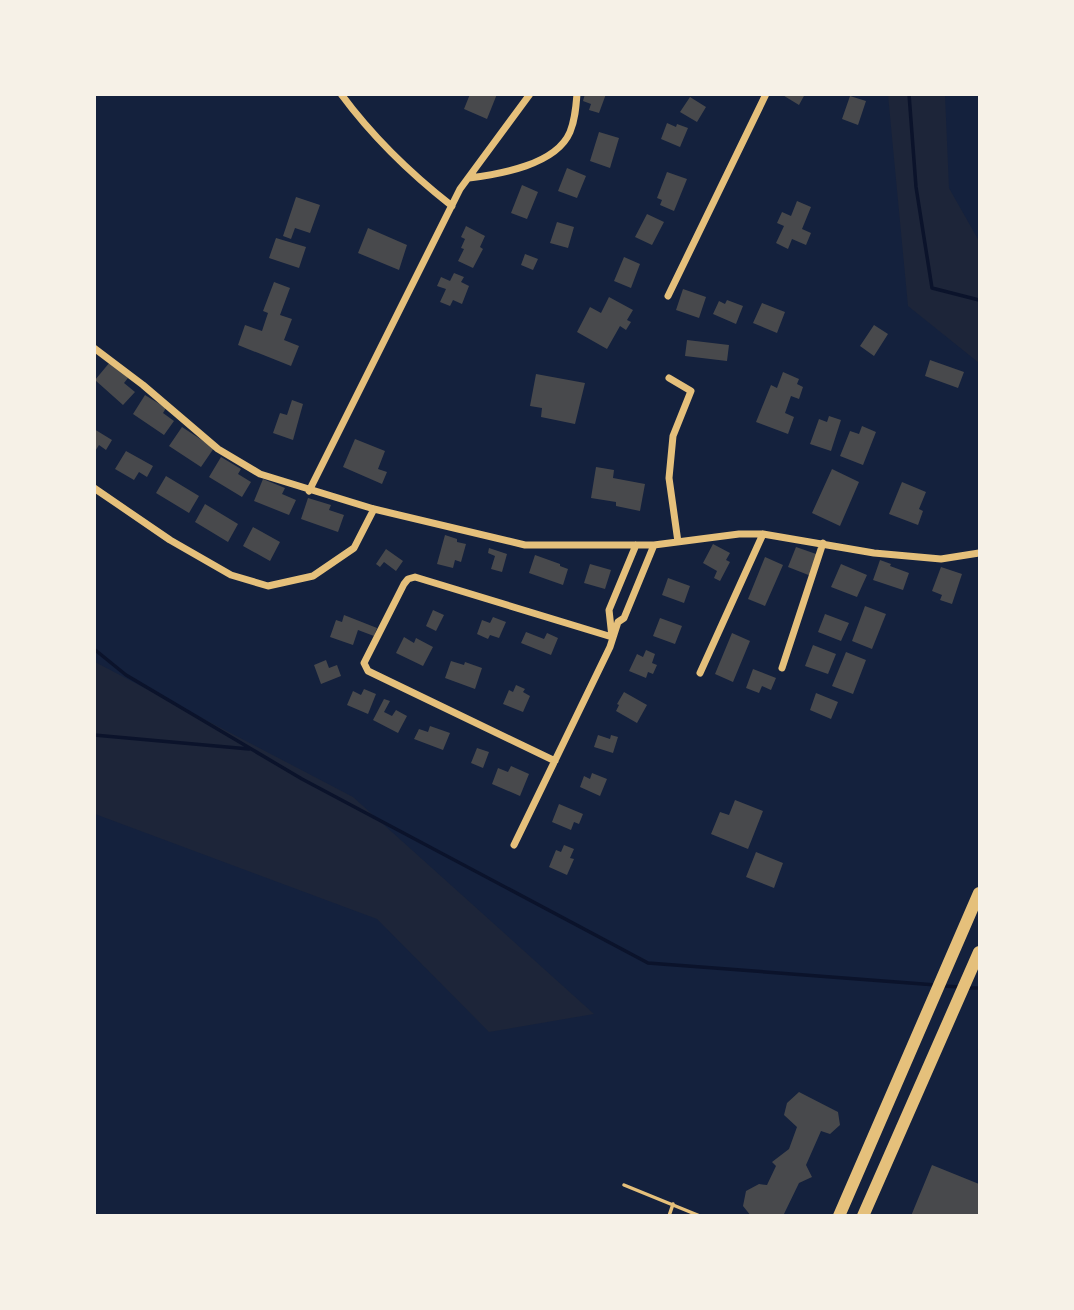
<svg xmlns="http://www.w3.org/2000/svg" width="1074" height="1310" font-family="Rubik,sans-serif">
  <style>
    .green { fill: #1d2539 }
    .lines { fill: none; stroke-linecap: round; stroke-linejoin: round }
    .stream { stroke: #0b132b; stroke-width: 3.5 }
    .building { fill: #48494c }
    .service { stroke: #e5c07b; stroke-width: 3.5 }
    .minor { stroke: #e5c07b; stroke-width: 7 }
    .trunk { stroke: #e5c07b; stroke-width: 12 }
  </style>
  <rect width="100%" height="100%" fill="#14213d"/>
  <path class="green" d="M888,95H945L949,188L979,241V363L908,306Z
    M95,662L353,797L594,1014L489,1032L377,919L95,814Z"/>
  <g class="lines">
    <path class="stream" d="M909,94L916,187L932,288L979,300
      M94,649L126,675L302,779L648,963L936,985
      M94,735L249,749
      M943,986L960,987
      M968,988H979"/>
  </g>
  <path class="building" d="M470,94H497L487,119L464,109Z
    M585,94H606L599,113L589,110L591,104L583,101Z
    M781,94H805L799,105Z
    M850,96L866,101L858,125L842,119Z
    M690,97L706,107L697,122L680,112Z
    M667,123L676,127L677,124L688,128L680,147L661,139Z
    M599,132L619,138L610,168L590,161Z
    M567,168L586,176L577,198L558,191Z
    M667,172L687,179L674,211L660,205L662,200L657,198Z
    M522,185L538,192L527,219L511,213Z
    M296,197L320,205L310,233L295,228L291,239L283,236Z
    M797,201L811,207L802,229L811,233L806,245L792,239L788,249L776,243L784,226L777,223L782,212L791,216Z
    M647,214L664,222L652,245L635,237Z
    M557,222L574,227L568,248L550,243Z
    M466,226L485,236L480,247L483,249L473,268L458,261L464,249L461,248L465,239L461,237Z
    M368,228L407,245L399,270L358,253Z
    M276,238L306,247L299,268L269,258Z
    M525,254L538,259L533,270L521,265Z
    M624,257L640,264L631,288L614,281Z
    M454,273L464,277L461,282L469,286L462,304L453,300L450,306L440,302L446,289L437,286L441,277L450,281Z
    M274,282L290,288L280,315L292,319L284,340L299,346L291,366L238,345L245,325L262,331L268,313L263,311Z
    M683,289L706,297L699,318L676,310Z
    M609,297L633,310L627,320L631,322L626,330L620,326L607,349L577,332L590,307L601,313Z
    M727,300L743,306L736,324L713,314L719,301L725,304Z
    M762,303L785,312L777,333L753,323Z
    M874,325L888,334L874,356L860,346Z
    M687,340L729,345L727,361L685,356Z
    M930,360L964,372L958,388L925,376Z
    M110,362L128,378L124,383L135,392L123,405L95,380Z
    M783,372L799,379L797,384L803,387L799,399L791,396L785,413L794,417L788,434L756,422L771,385L777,388Z
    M536,374L585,383L575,424L541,417L542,408L530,406Z
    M145,395L166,408L163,413L174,421L164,435L133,414Z
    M292,400L303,404L293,440L273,433L280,413L287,415Z
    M829,416L841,420L831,451L810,444L819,419L827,422Z
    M862,426L876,432L863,465L840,456L850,431L859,434Z
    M182,427L214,448L201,467L169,446Z
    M94,429L112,440L106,450L99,445L94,453Z
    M355,439L385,451L378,469L387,472L382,484L343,467Z
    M126,451L153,466L147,477L139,472L134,480L115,469Z
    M221,457L241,469L238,474L251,482L242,497L209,477Z
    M596,467L614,470L613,478L645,484L640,511L616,506V502L591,498Z
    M832,469L859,482L840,526L812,513Z
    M166,476L199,496L189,513L156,493Z
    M263,479L285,488L282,494L296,500L289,515L254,501Z
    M902,482L926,492L919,509L923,511L918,525L889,514Z
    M308,498L331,505L329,510L344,515L338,532L301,519Z
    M205,504L238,524L228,542L195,522Z
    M253,527L280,542L270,561L243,546Z
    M445,535L457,539V542L466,544L461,562L455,560L453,568L437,564Z
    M713,544L730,553L726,560L730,562L720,581L714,578L717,571L703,563Z
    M796,547L819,555L811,576L788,567Z
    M489,548L507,554L502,572L491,569L495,556L488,553Z
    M386,549L403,561L396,571L384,562L380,567L376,564Z
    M535,555L560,564V566L568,569L563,585L529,573Z
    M765,557L783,565L765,606L748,599Z
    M880,560L891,564L890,566L909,573L903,590L873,580Z
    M590,564L611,570L605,589L584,583Z
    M841,564L867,575L857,597L831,587Z
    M941,567L962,574L952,604L940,600L942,595L932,591Z
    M668,578L690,586L684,603L662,595Z
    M865,606L886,614L872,649L852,641Z
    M433,610L444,615L436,631L426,626Z
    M825,614L849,623L841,641L818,632Z
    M344,615L377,628L374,636L358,630L353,645L330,637L336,620L342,622Z
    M493,617L506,622L499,638L490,635L488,639L477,634L482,620L490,623Z
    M660,618L682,626L675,644L653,636Z
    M526,632L544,639L547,633L558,638L551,655L521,643Z
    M732,633L750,641L733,682L715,674Z
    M404,637L414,643L416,638L433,647L423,666L396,653Z
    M813,645L836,654L828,674L805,666Z
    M646,650L655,654L652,663L657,665L653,674L648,672L646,678L629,671L637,654L643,657Z
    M846,652L866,660L853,694L832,686Z
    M326,660L329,668L337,665L341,676L321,684L314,665Z
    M451,661L464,665L465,662L482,668L475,689L445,678Z
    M753,669L776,678L771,690L762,686L759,693L746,688Z
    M516,685L525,689L523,692L530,696L523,712L503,704L509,690L513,692Z
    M364,689L376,694L368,714L347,705L353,691L361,695Z
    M624,692L647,705L637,723L616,711L619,705L617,704Z
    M816,693L838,702L831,719L810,710Z
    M384,699L390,701L384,712L392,716L396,710L407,716L398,733L373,720Z
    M430,726L450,733L443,750L414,739L419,729L428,732Z
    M598,735L610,739L611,735L618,737L613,753L594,747Z
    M477,748L489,752L483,768L471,763Z
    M511,766L529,774L520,796L492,784L498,768L508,772Z
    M592,773L607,779L600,796L580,787L584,776L590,779Z
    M735,800L763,811L748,849L711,834L720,812L729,815Z
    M559,804L583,814L579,824L574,822L571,830L552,822Z
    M564,845L574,849L570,858L574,859L567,875L549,867L556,850L561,852Z
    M756,852L783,863L774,888L746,877Z
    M799,1092L838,1112L840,1125L830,1134L821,1131L806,1165L812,1177L799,1183L783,1216H751L743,1206L746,1191L759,1184L767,1185L776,1166L772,1162L789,1149L797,1127L784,1115L787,1103Z
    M932,1165L979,1184V1216H911Z"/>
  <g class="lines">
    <path class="service" d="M624,1185L700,1216
      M669,1216L673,1204"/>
    <path class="minor" d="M341,94C372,136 411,174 452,206
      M469,178C500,174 556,165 570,132C575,120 576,107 577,94
      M668,296L766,94
      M94,348L143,385L218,449L260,474L374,509L525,545H654L739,534H763L874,553L941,559L979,553
      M669,378L691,391L673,436L669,478L678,542
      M94,488L170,540L231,575L268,586L313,576L354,548L374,509
      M309,491L460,189L530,94
      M782,668L823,543
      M700,673L763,534
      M555,761L368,671L364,663L404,584L408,579L415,577L612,637L609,610L636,545
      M514,845L610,647L618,622L624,618L654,545"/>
    <path class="trunk" d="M839,1216L979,893
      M863,1216L979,952"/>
  </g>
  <rect width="1074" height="1310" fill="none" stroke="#f6f1e7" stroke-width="192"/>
</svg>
